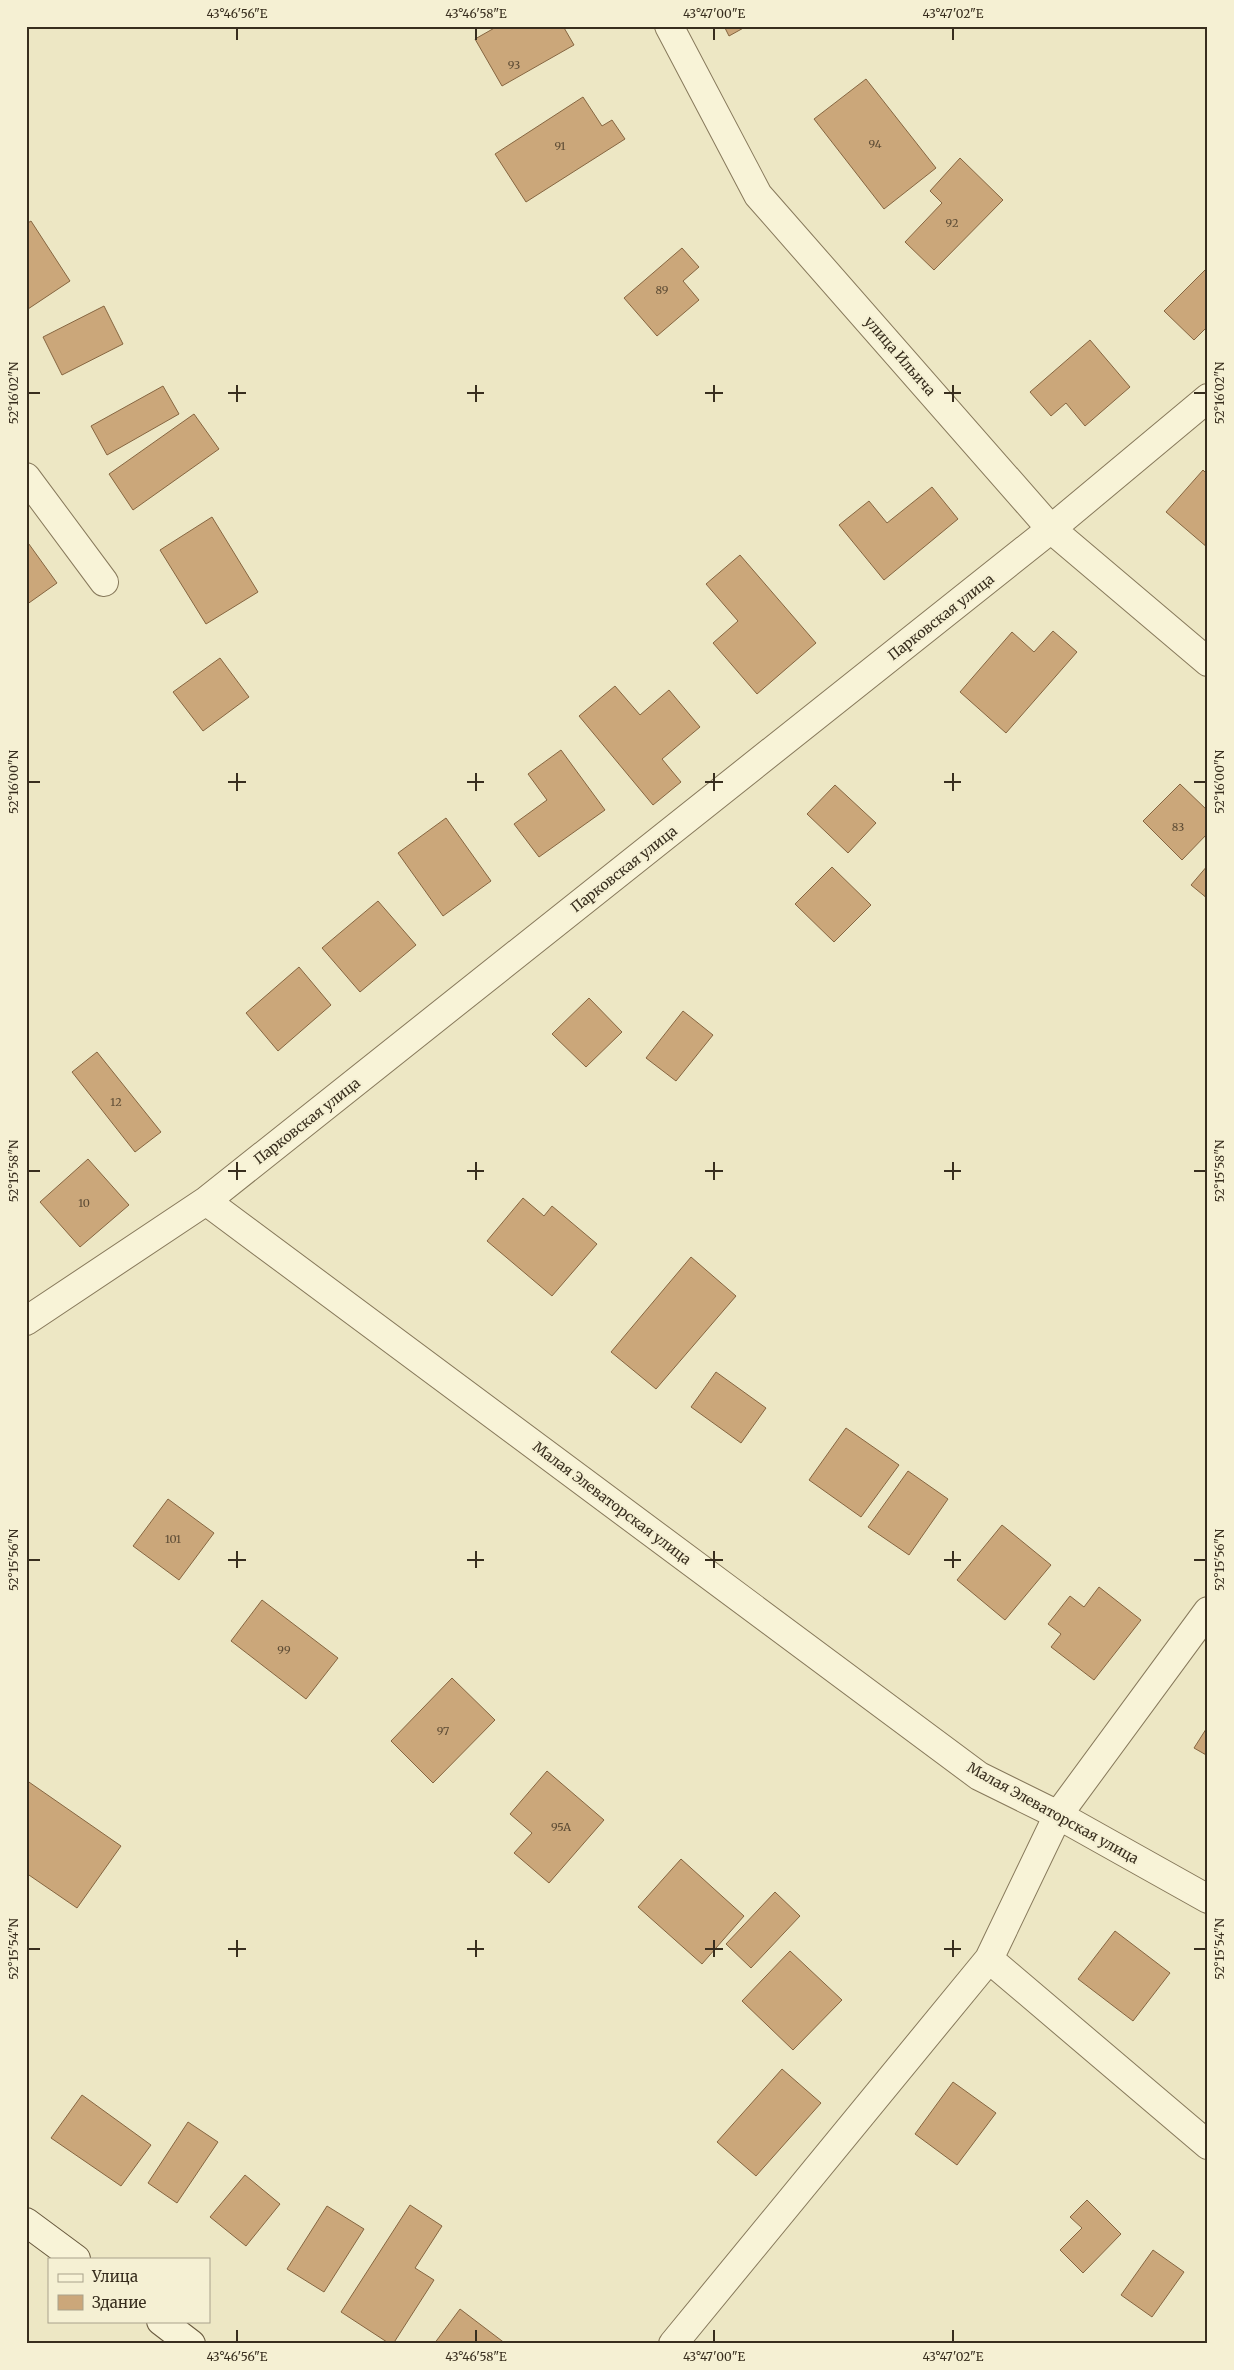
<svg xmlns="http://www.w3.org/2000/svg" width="1234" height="2370" font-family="Merriweather,serif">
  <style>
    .building { fill: #cba77a; stroke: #866641 }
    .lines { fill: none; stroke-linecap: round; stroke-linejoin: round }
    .street-casing { stroke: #87795b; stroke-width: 30 }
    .secondary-casing { stroke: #695a3e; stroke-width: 30 }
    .street { stroke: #f8f3d7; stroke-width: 28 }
    .secondary { stroke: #f8f3d7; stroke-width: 28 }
    .ticks { fill: none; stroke: #382e1e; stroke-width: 2 }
    .labels { text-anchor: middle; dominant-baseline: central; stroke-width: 4.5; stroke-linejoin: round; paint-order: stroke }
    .number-label { font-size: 11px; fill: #5d4c35 }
    .street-label { font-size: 14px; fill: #382e1e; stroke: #f5f0d3 }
    .neatline { fill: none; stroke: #382e1e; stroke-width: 2 }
    .ticks-label { font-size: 12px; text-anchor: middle; fill: #382e1e }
  </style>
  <rect width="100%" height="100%" fill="#ede7c4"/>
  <path class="building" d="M498,26H563L574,45L502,86L475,39Z
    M724,26H747L729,36Z
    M866,79L936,168L884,209L814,119Z
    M583,97L602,126L612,120L625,139L526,202L495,154Z
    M960,158L1003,200L934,270L905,242L942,203L930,191Z
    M31,221L70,281L28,309L26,224Z
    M682,248L699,267L683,281L699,300L657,336L624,298Z
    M1208,267V326L1194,340L1164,311Z
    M104,306L123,344L62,375L43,337Z
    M1090,340L1130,387L1085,426L1066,403L1051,416L1030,392Z
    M163,386L179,414L107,455L91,426Z
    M194,414L219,449L133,510L109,474Z
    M1203,470L1208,475V548L1166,512Z
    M932,487L958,519L884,580L839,525L869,501L887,523Z
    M212,517L258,592L206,624L160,550Z
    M26,540L57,583L26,605Z
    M740,555L816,643L757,694L713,643L738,621L706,584Z
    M1053,631L1077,652L1006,733L960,692L1012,632L1034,652Z
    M220,658L249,697L203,731L173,692Z
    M615,686L640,715L669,690L700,727L662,759L681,782L653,805L579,716Z
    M561,750L605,810L539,857L514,824L547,800L528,774Z
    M1180,784L1208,811V833L1182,860L1143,821Z
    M835,785L876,823L848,853L807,814Z
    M446,818L491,881L443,916L398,853Z
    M1208,865V899L1191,885Z
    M832,867L871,905L834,942L795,904Z
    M378,901L416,945L360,992L322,948Z
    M299,967L331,1005L278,1051L246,1013Z
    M589,998L622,1032L586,1067L552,1034Z
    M683,1011L713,1035L676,1081L646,1058Z
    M97,1052L161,1132L135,1152L72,1072Z
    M88,1159L129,1205L80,1247L40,1202Z
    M523,1198L544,1216L552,1206L597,1244L552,1296L487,1241Z
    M691,1257L736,1296L656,1389L611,1352Z
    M716,1372L766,1408L741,1443L691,1407Z
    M846,1428L899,1465L861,1517L809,1480Z
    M908,1471L948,1499L909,1555L868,1527Z
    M168,1499L214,1533L179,1580L133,1546Z
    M1002,1525L1051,1565L1005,1620L957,1580Z
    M1099,1587L1141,1620L1094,1680L1051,1647L1061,1634L1048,1624L1070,1596L1084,1607Z
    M262,1600L338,1658L306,1699L231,1641Z
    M452,1678L495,1720L433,1783L391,1741Z
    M1208,1726V1756L1194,1748Z
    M547,1771L604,1820L549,1883L514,1853L532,1833L510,1814Z
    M26,1780L121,1846L77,1908L26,1873Z
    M681,1859L744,1916L702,1964L638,1907Z
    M775,1892L800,1916L751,1968L726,1944Z
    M1115,1931L1170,1973L1133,2021L1078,1979Z
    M790,1951L842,2000L793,2050L742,2001Z
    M782,2069L821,2103L756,2176L717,2142Z
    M953,2082L996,2113L957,2165L915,2134Z
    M82,2095L151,2145L121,2186L51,2138Z
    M188,2122L218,2142L177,2203L148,2183Z
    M245,2175L280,2204L246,2246L210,2217Z
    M1087,2200L1121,2234L1083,2273L1060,2250L1082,2228L1070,2217Z
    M410,2205L442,2226L415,2268L434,2280L393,2344H390L341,2312Z
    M327,2206L364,2229L324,2292L287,2269Z
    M1153,2250L1184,2272L1152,2317L1121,2295Z
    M460,2309L506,2344H434Z"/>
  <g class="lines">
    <g class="street-casing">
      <path id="street" d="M669,26L758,195L1051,529L1208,662
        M26,477L104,582
        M206,1201L979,1776L1058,1815L1208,1899
        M26,1321L206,1201L1051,529L1208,398
        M989,1959L1208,2145
        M673,2344L989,1959L1058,1815L1208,1611"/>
    </g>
    <g class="secondary-casing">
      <path id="secondary" d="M26,2222L76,2259
        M161,2321L191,2344"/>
    </g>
    <use href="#street" class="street"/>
    <use href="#secondary" class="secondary"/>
  </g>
  <path class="ticks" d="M237,28V40M476,28V40M714,28V40M953,28V40M237,385V402M476,385V402M714,385V402M953,385V402M28,393H40M228,393H246M467,393H484M705,393H723M944,393H961M1194,393H1206M237,773V791M476,773V791M714,773V791M953,773V791M28,782H40M228,782H246M467,782H484M705,782H723M944,782H961M1194,782H1206M237,1162V1180M476,1162V1180M714,1162V1180M953,1162V1180M28,1171H40M228,1171H246M467,1171H484M705,1171H723M944,1171H961M1194,1171H1206M237,1551V1568M476,1551V1568M714,1551V1568M953,1551V1568M28,1560H40M228,1560H246M467,1560H484M705,1560H723M944,1560H961M1194,1560H1206M237,1940V1957M476,1940V1957M714,1940V1957M953,1940V1957M28,1949H40M228,1949H246M467,1949H484M705,1949H723M944,1949H961M1194,1949H1206M237,2330V2342M476,2330V2342M714,2330V2342M953,2330V2342"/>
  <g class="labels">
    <g class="number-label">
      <text x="514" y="65">93</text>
      <text x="875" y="144">94</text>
      <text x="560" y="146">91</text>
      <text x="952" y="223">92</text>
      <text x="662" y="290">89</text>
      <text x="1178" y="827">83</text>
      <text x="116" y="1102">12</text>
      <text x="84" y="1203">10</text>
      <text x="173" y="1539">101</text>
      <text x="284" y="1650">99</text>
      <text x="443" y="1731">97</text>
      <text x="561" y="1827">95А</text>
    </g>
    <g class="street-label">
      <text transform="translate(900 356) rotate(49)">улица Ильича</text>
      <text transform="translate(941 617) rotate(-38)">Парковская улица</text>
      <text transform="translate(624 869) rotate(-38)">Парковская улица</text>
      <text transform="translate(307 1121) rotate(-38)">Парковская улица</text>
      <text transform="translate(612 1503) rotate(37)">Малая Элеваторская улица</text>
      <text transform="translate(1053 1813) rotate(29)">Малая Элеваторская улица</text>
    </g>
  </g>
  <rect width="1234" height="2370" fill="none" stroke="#f5f0d3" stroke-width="55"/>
  <rect x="48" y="2258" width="162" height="65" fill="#f5f0d3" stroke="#a9a28b"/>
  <rect x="58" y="2274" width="25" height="8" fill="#f8f3d7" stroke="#a9a28b"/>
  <text x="92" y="2282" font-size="15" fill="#382e1e">Улица</text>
  <rect x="58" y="2295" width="25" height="15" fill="#cba77a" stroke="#a9a28b"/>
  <text x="92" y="2308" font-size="15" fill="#382e1e">Здание</text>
  <rect x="28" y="28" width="1178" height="2314" class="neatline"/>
  <g class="ticks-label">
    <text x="237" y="18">43°46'56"E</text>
    <text x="476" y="18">43°46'58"E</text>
    <text x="714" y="18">43°47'00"E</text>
    <text x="953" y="18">43°47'02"E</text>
    <text transform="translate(14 393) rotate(-90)" y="4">52°16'02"N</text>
    <text transform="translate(1220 393) rotate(-90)" y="4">52°16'02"N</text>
    <text transform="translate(14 782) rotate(-90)" y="4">52°16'00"N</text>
    <text transform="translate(1220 782) rotate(-90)" y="4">52°16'00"N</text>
    <text transform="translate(14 1171) rotate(-90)" y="4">52°15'58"N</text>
    <text transform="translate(1220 1171) rotate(-90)" y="4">52°15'58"N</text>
    <text transform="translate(14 1560) rotate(-90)" y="4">52°15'56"N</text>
    <text transform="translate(1220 1560) rotate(-90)" y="4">52°15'56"N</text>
    <text transform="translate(14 1949) rotate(-90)" y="4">52°15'54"N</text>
    <text transform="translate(1220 1949) rotate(-90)" y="4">52°15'54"N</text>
    <text x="237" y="2361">43°46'56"E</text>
    <text x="476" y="2361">43°46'58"E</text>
    <text x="714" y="2361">43°47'00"E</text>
    <text x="953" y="2361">43°47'02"E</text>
  </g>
</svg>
